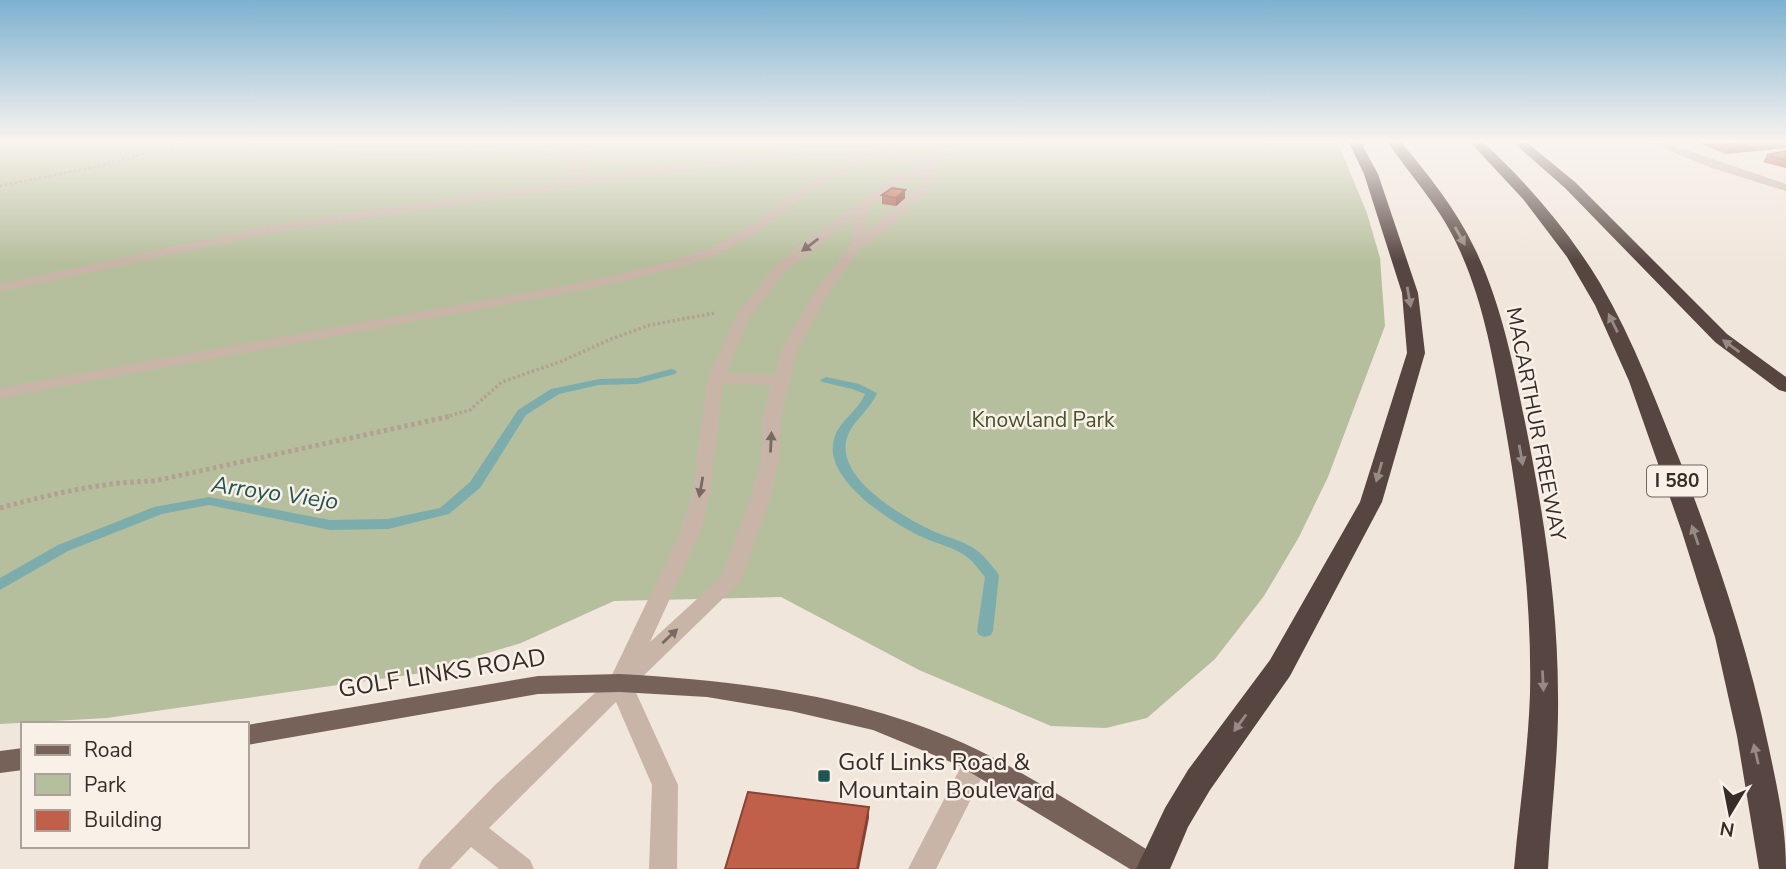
<svg xmlns="http://www.w3.org/2000/svg" width="1786" height="869" font-family="'Nunito Sans',sans-serif">
  <style>
    .green { fill: #b6bf9d }
    .lines { fill: none; stroke-linecap: round; stroke-linejoin: round }
    .stream { fill: #7cadac; fill-rule: evenodd }
    .path-far2 { stroke: #b49f93; stroke-width: 2.5; stroke-dasharray: 2.5 2.5; stroke-linecap: butt }
    .path-far1 { stroke: #b49f93; stroke-width: 3.5; stroke-dasharray: 2.5 2.5; stroke-linecap: butt }
    .path { stroke: #b49f93; stroke-width: 5; stroke-dasharray: 3.5 3.5; stroke-linecap: butt }
    .minor { fill: #c8b5a8; fill-rule: evenodd }
    .major { fill: #77625a; fill-rule: evenodd }
    .highway { fill: #564540; fill-rule: evenodd }
    .wall { fill: #a65340 }
    .shaded-wall { fill: #874334 }
    .building { fill: #c1604a; stroke: #874334; stroke-width: 2 }
    .oneway { fill: #978983 }
    .oneway2 { fill: #786a62 }
    .poi-dot { fill: #205555; stroke: #f9f0e8; stroke-width: 2.5 }
    .labels { text-anchor: middle; dominant-baseline: central; stroke-width: 5; stroke-linejoin: round; paint-order: stroke }
    .shield { fill: #f9f0e8; stroke: #706762; stroke-width: 2 }
    .shield-label { font-size: 19px; font-weight: bold; fill: #362c28 }
    .park-label { font-size: 21px; fill: #47532d; stroke: #f9f0e8 }
    .street-label { font-size: 21px; fill: #362c28; stroke: #f9f0e8 }
    .water-label { font-size: 23px; font-style: italic; fill: #205555; stroke: #f9f0e8 }
    .near-street-label { font-size: 24px; fill: #362c28; stroke: #f9f0e8 }
    .near-poi-label { font-size: 24px; fill: #362c28; stroke: #f9f0e8; text-anchor: start }
  </style>
  <rect width="100%" height="100%" fill="#f1e6dc"/>
  <path class="green" d="M0,141H1337L1367,213L1380,258L1385,326L1328,477L1299,537L1264,596L1215,659L1147,718L1106,728L1051,726L919,670L781,597L614,601L521,643L422,673L107,718L0,724Z"/>
  <g class="lines">
    <path class="stream" d="M671,369L675,370L677,372L675,374L637,384L599,385L559,394L526,415L480,488L449,514L388,529L330,530L209,505L162,514L68,551L0,590V578L58,545L154,507L209,497L330,520L388,519L440,508L470,482L518,410L551,389L599,379L637,378Z
      M826,377L859,384L877,393C870,411 849,423 846,442C839,480 903,517 931,530C945,537 962,540 975,549C984,555 990,564 997,572L999,576L993,631L991,635L985,637L979,635L977,631L985,577C979,570 974,562 967,557C954,547 937,544 922,537C892,523 822,479 834,439C839,421 858,411 865,394L852,389L822,382L820,380Z"/>
    <path class="path-far2" d="M0,186L99,166L192,141"/>
    <path class="path-far1" d="M445,417L470,410L502,382L562,361L611,339L650,325L715,313"/>
    <path class="path" d="M0,508C52,494 100,482 154,481L451,416"/>
    <path class="minor" d="M298,141L390,149L537,141L570,156L577,167L583,141H593L586,178L818,147L868,148L932,158L957,141H968L939,163L936,181L929,189L882,234L861,248L827,295L798,349L781,416L779,461L769,502L741,581L633,686L678,785L677,869H649L652,785L616,702L489,828L530,860L534,869H499L471,847L450,869H418L422,860L495,785L610,679L681,531L692,493L708,378L738,312L778,263L801,244L894,178L923,163L868,156L808,193L754,235L718,255L670,270L584,290L0,398V388L584,282L661,264L708,249L746,229L800,189L854,155L818,153L631,177L267,234L0,292V284L267,226L572,180L562,160L534,147L390,155L331,150ZM927,170L921,185L864,234L871,205L902,182ZM854,218L850,245L813,294L782,349L774,375L726,373L750,316L788,269ZM723,383L771,385L763,416L761,461L749,502L721,577L650,642L701,531L710,493Z
      M1646,141H1660L1786,184V191L1712,168Z
      M976,752L985,755L989,763L936,869H908L967,755Z"/>
    <path class="major" d="M620,674C742,681 865,696 976,749C1039,780 1104,823 1164,860L1168,869H1130L958,765L873,730L791,711L707,697L620,692L538,694L247,745V725L538,676Z
      M23,748V770L0,773V751Z"/>
    <path class="highway" d="M1348,141H1360L1378,174L1418,293L1425,353L1382,502L1290,676L1210,790L1188,827L1170,869H1136L1165,808L1188,770L1270,660L1360,502L1407,353L1402,293L1364,174Z
      M1387,141H1400C1428,174 1456,209 1475,249C1501,303 1513,363 1525,422C1543,511 1558,603 1558,695C1559,753 1551,811 1548,869H1514C1519,811 1528,753 1530,694C1532,602 1520,510 1504,420C1494,363 1484,304 1460,251C1442,209 1412,178 1387,141Z
      M1469,141H1482C1527,183 1568,230 1600,283C1634,341 1657,404 1682,466C1717,557 1748,648 1768,744C1777,786 1786,826 1786,869H1759L1737,736L1715,637L1682,532L1629,381L1595,305L1567,257L1523,199Z
      M1512,141H1525L1575,182L1727,334L1786,377V392L1779,390L1715,342L1565,188Z"/>
  </g>
  <path class="wall" d="M1700,141H1786V148L1725,154L1699,143Z
    M1786,151V168L1763,162L1767,155Z
    M882,195L905,198L896,206L882,204Z"/>
  <path class="shaded-wall" d="M1732,141H1786V148L1725,154Z
    M905,190V198L896,206V198Z
    M869,807V818L859,869H857Z"/>
  <path class="building" d="M1786,151V160L1767,155Z
    M892,188L905,190L896,198L882,195Z
    M748,792L869,807L857,869H725Z"/>
  <defs><path id="oneway-solid" d="M-6-.8H1V-3.2L6.5 0L1 3.2V.8H-6Z" transform="scale(1.75)"/></defs>
  <g class="oneway">
    <use href="#oneway-solid" transform="translate(1460 236) rotate(61)"/>
    <use href="#oneway-solid" transform="translate(1409 297) rotate(80)"/>
    <use href="#oneway-solid" transform="translate(1613 323) rotate(-116)"/>
    <use href="#oneway-solid" transform="translate(1731 346) rotate(-144)"/>
    <use href="#oneway-solid" transform="translate(1521 455) rotate(80)"/>
    <use href="#oneway-solid" transform="translate(1379 472) rotate(106)"/>
    <use href="#oneway-solid" transform="translate(1695 535) rotate(-109)"/>
    <use href="#oneway-solid" transform="translate(1543 681) rotate(87)"/>
    <use href="#oneway-solid" transform="translate(1240 723) rotate(126)"/>
    <use href="#oneway-solid" transform="translate(1756 754) rotate(-103)"/>
  </g>
  <g class="oneway2">
    <use href="#oneway-solid" transform="translate(810 245) rotate(143)"/>
    <use href="#oneway-solid" transform="translate(771 442) rotate(-87)"/>
    <use href="#oneway-solid" transform="translate(701 487) rotate(100)"/>
    <use href="#oneway-solid" transform="translate(670 636) rotate(-43)"/>
  </g>
  <linearGradient id="sky" x2="0" y2="1"><stop stop-color="#7db1d0"/><stop offset="0.54" stop-color="#f9f4ef"/><stop offset="1" stop-color="#f9f4ef" stop-opacity="0"/></linearGradient>
  <rect width="1786" height="262" fill="url(#sky)"/>
  <rect class="poi-dot" x="817" y="769" width="14" height="14" rx="3.5"/>
  <g class="labels">
    <rect class="shield" x="1647" y="465.5" width="60" height="31" rx="5"/>
    <g class="shield-label">
      <text x="1677" y="481">I 580</text>
    </g>
    <g class="park-label">
      <text x="1043" y="420">Knowland Park</text>
    </g>
    <g class="street-label">
      <text transform="translate(1536 424) rotate(79)">MACARTHUR FREEWAY</text>
    </g>
    <g class="water-label">
      <text transform="translate(275 493) rotate(8)">Arroyo Viejo</text>
    </g>
    <g class="near-street-label">
      <text transform="translate(442 673) rotate(-9)">GOLF LINKS ROAD</text>
    </g>
    <g class="near-poi-label">
      <text x="838" y="762">Golf Links Road &amp;<tspan x="838" dy="28">Mountain Boulevard</tspan></text>
    </g>
  </g>
  <rect x="21" y="722" width="228" height="126" fill="#f9f0e8" stroke="#aba29b" stroke-width="2"/>
  <rect x="35" y="745" width="35" height="10" fill="#77625a" stroke="#aba29b" stroke-width="2"/>
  <text x="84" y="757" font-size="21" fill="#362c28">Road</text>
  <rect x="35" y="774" width="35" height="21" fill="#b6bf9d" stroke="#aba29b" stroke-width="2"/>
  <text x="84" y="792" font-size="21" fill="#362c28">Park</text>
  <rect x="35" y="810" width="35" height="21" fill="#c1604a" stroke="#aba29b" stroke-width="2"/>
  <text x="84" y="827" font-size="21" fill="#362c28">Building</text>
  <g transform="translate(1730 813) rotate(190)" stroke="#f9f0e8" stroke-width="5" paint-order="stroke">
  <path d="M0-5L12 26L0 18L-12 26Z" fill="#362c28"/>
  <text y="-10" font-size="19" font-weight="bold" text-anchor="middle" fill="#362c28">N</text>
  </g>
</svg>
